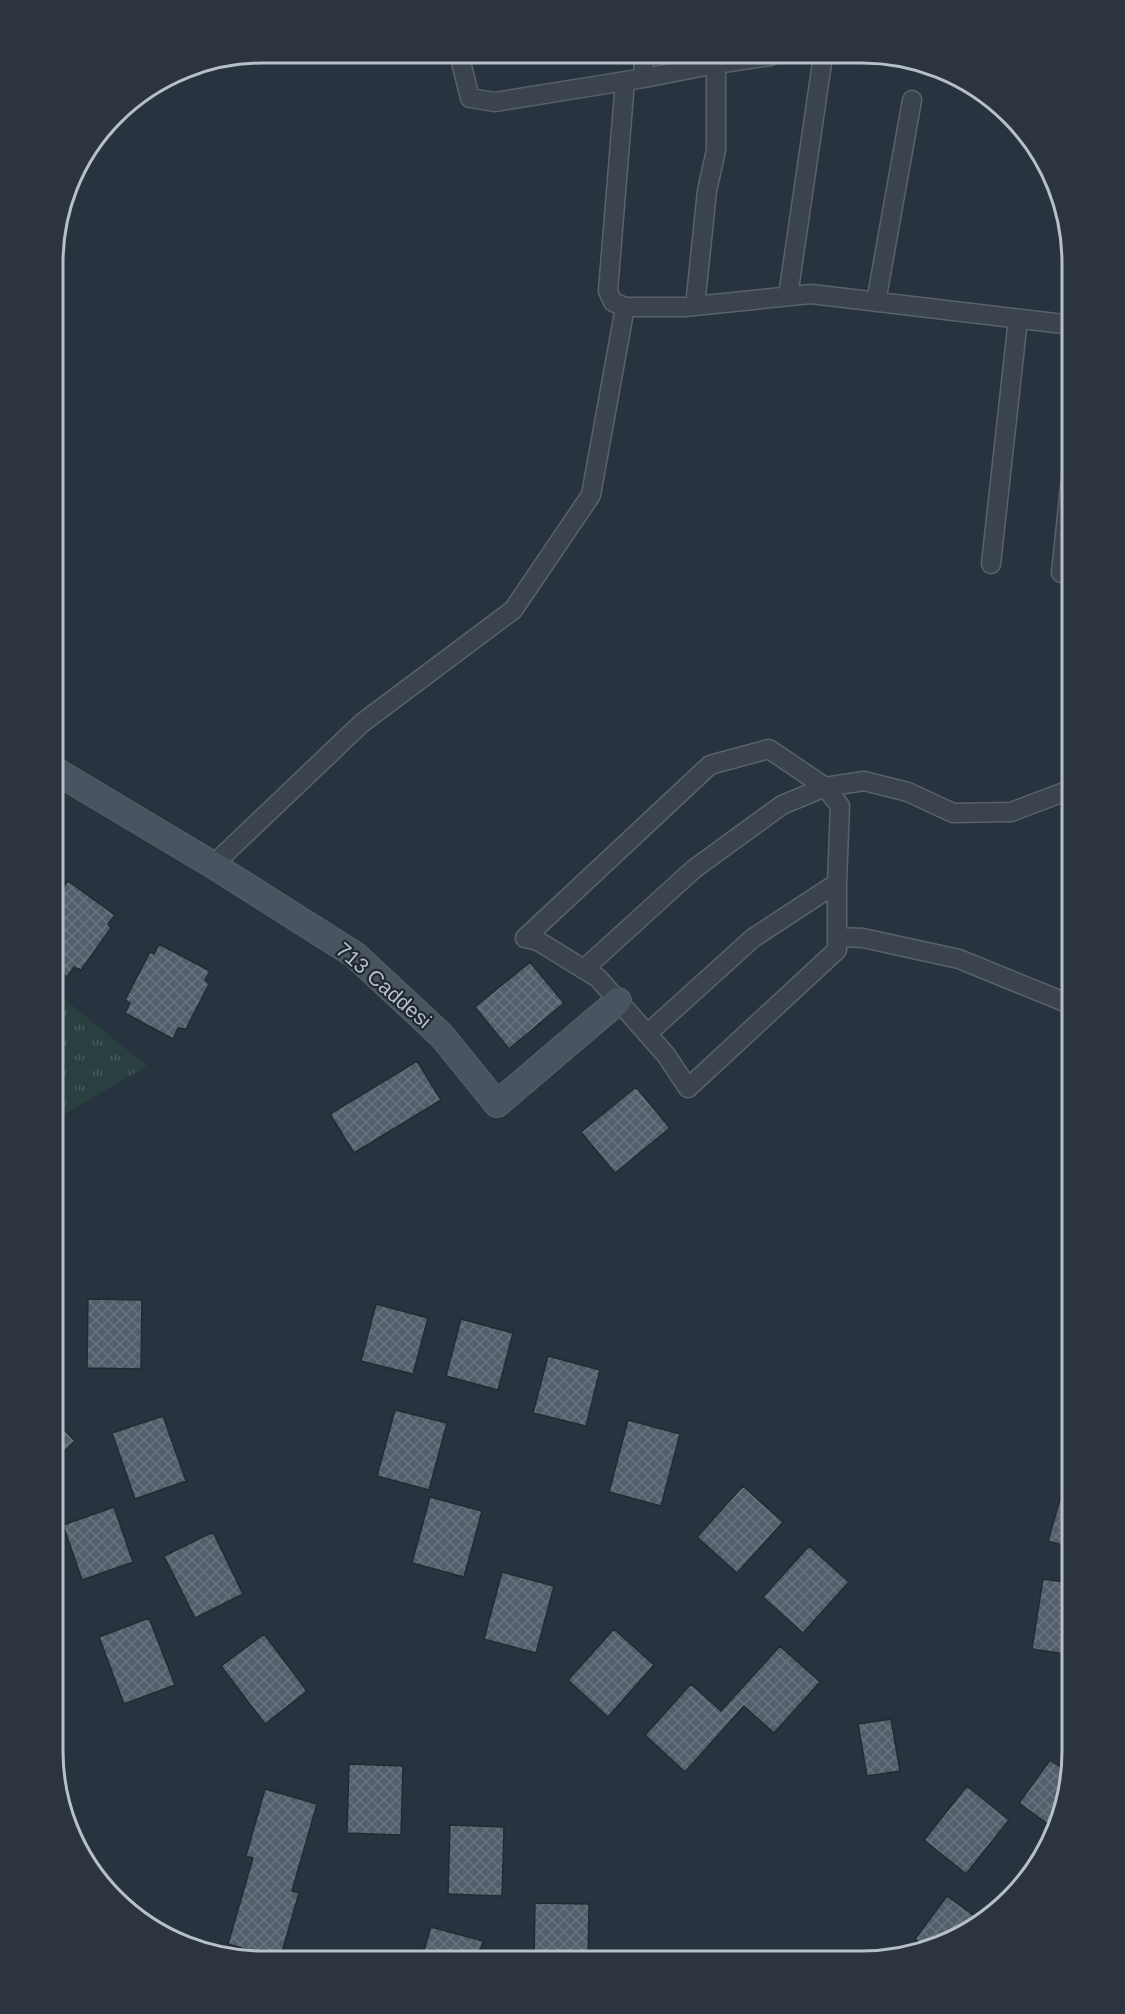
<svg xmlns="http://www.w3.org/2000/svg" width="1125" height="2014" font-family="Helvetica,sans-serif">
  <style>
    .park { fill: url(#park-tufts) }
    .building { fill: url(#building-cross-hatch); stroke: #222b35; stroke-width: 1.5 }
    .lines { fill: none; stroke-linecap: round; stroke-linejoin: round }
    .street-casing { stroke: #59626c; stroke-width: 21 }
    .secondary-casing { stroke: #59626c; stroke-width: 28 }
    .street { stroke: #3b444e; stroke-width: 18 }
    .secondary { stroke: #495461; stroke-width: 26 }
    .labels { text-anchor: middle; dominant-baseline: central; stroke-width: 4.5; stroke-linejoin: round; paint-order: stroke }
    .street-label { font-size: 21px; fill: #b7bfc9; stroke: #202933 }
    .rim { fill: none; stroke: #b7bfc9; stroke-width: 3 }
  </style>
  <defs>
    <pattern id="park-tufts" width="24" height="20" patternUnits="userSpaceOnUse" patternTransform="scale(1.5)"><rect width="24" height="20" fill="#2a4040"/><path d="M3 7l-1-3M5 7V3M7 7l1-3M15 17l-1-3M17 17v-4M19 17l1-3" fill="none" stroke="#475a5a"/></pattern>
    <pattern id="building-cross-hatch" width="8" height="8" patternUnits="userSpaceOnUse" patternTransform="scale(1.5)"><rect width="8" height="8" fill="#535e6b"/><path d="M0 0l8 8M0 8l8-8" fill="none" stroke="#6a737f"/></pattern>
  </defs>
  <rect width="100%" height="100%" fill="#27333e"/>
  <path class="park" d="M53,990L147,1066L53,1121Z"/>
  <path class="building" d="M68,881L115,915L108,924L111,928L81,970L74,967L67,977L53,967L54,884L61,890Z
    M159,944L210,971L205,980L209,984L186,1029L178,1028L173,1039L125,1013L130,1003L125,1000L150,952L154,954Z
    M530,962L564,1003L509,1049L475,1007Z
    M417,1061L441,1100L354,1153L330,1114Z
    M636,1087L670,1128L615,1173L581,1132Z
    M88,1299L142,1300L141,1369L87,1368Z
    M376,1304L428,1318L413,1374L361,1361Z
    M461,1319L513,1333L498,1390L446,1376Z
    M548,1356L600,1370L586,1426L533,1413Z
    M395,1410L447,1423L429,1490L377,1476Z
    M163,1416L186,1481L135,1499L112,1433Z
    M53,1418L75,1441L53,1462Z
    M628,1420L680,1434L661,1506L609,1492Z
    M1068,1472H1072V1548L1048,1541Z
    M743,1486L783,1522L737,1573L697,1537Z
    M430,1497L482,1511L464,1577L412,1563Z
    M114,1507L133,1562L82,1580L63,1525Z
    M213,1532L243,1594L195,1618L164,1556Z
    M809,1546L849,1582L803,1633L763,1597Z
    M502,1572L554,1586L536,1653L484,1639Z
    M1043,1579L1072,1583V1655L1032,1649Z
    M149,1618L175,1685L124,1704L99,1637Z
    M614,1629L654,1665L608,1717L568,1680Z
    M264,1634L307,1691L265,1724L221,1666Z
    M780,1646L820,1682L774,1733L744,1706L685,1772L645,1735L691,1684L721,1711Z
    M891,1719L900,1771L867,1776L858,1724Z
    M1050,1760L1070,1774L1061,1819L1056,1830L1019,1803Z
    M349,1764L403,1766L401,1835L347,1833Z
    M967,1786L1009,1820L966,1874L924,1840Z
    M265,1789L317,1804L292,1891L299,1893L280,1959L228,1944L253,1858L246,1856Z
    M450,1825L504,1827L502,1896L448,1894Z
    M947,1896L983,1922L931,1950L915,1939Z
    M535,1903L589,1904L588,1961H534Z
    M431,1927L483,1941L477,1960H421Z"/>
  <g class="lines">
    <g class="street-casing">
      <path id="street" d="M459,54L470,98L495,102L644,78L643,55
        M716,64L770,56
        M644,78L716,64V150L707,191L695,306
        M625,81L608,291L613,302L625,307
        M788,296L823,56
        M876,302L912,100
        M991,564L1018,319
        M1061,573L1072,468
        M213,865L362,723L513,610L591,495L625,307H685L811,294L1072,325
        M837,937L863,938L959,959L1067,1003H1072
        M525,938L710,765L769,749L825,787L782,805L694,869L584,969
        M525,938L538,941L598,978L666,1055L688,1088L837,950V883
        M647,1034L753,938L837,883L840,806L825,787L864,781L908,792L953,813L1011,812L1072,789"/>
    </g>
    <g class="secondary-casing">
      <path id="secondary" d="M54,770L213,865L355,955L442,1036L497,1104L618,1001"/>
    </g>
    <use href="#street" class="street"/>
    <use href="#secondary" class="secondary"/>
  </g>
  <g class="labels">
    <g class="street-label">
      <text transform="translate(384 985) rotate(41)">713 Caddesi</text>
    </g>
  </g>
  <path d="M0 0H1125V2014H0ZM263 63H862A200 200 0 0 1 1062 263V1751A200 200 0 0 1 862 1951H263A200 200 0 0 1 63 1751V263A200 200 0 0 1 263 63Z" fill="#2c353f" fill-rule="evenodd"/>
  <path class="rim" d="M263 63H862A200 200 0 0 1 1062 263V1751A200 200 0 0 1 862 1951H263A200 200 0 0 1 63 1751V263A200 200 0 0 1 263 63Z"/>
</svg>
